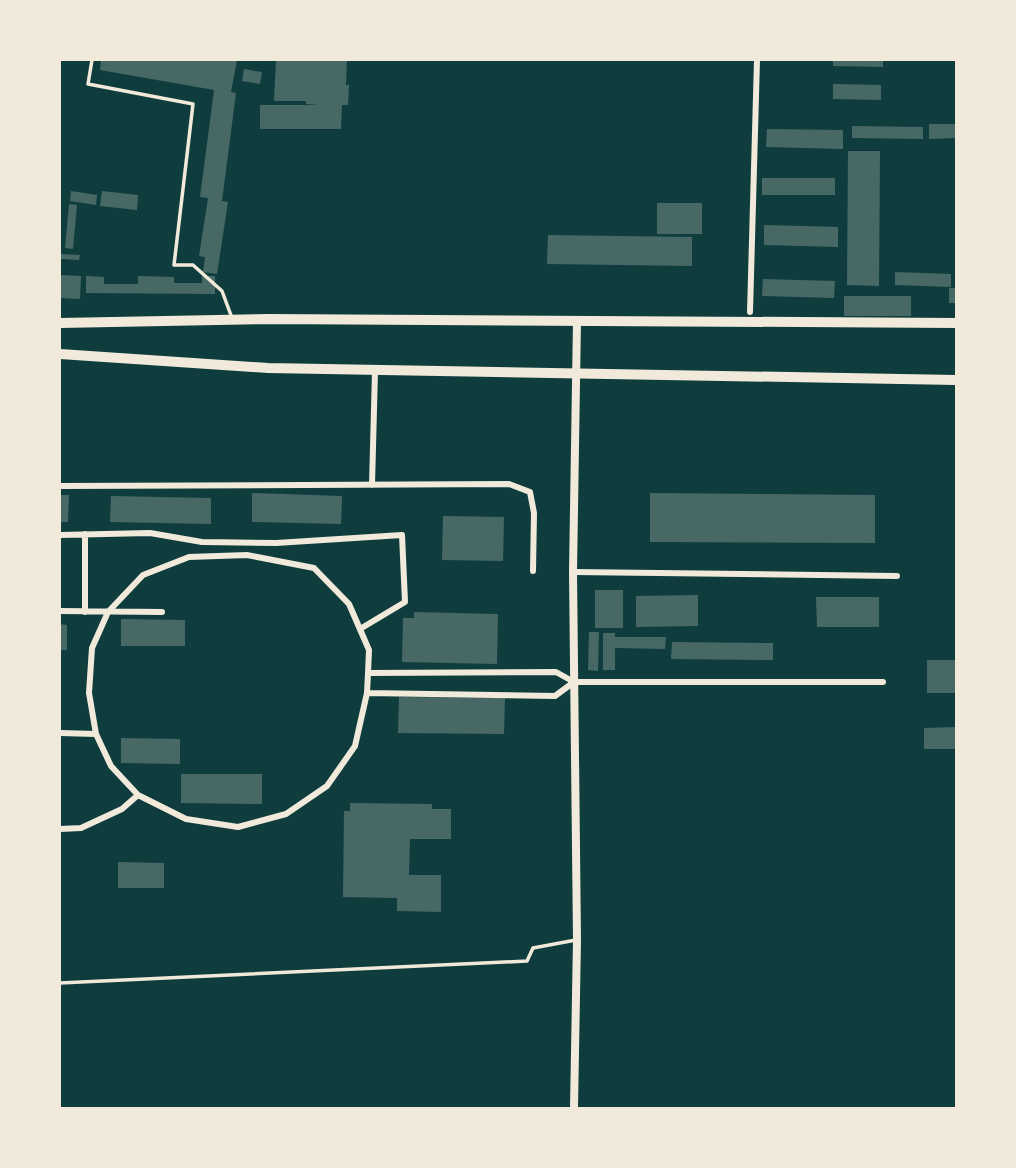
<svg xmlns="http://www.w3.org/2000/svg" width="1016" height="1168" font-family="Quicksand,sans-serif">
  <style>
    .building { fill: #486865 }
    .lines { fill: none; stroke-linecap: round; stroke-linejoin: round }
    .service { stroke: #f1e9da; stroke-width: 3.5 }
    .minor { stroke: #f1e9da; stroke-width: 6 }
    .tertiary { stroke: #f1e9da; stroke-width: 8 }
    .primary { stroke: #f1e9da; stroke-width: 10 }
  </style>
  <rect width="100%" height="100%" fill="#0f3d3e"/>
  <path class="building" d="M101,60H237L231,92L236,93L222,201L228,202L217,274L203,272L205,257L199,256L208,198L200,197L214,90L100,70Z
    M276,60H347L346,85H349L348,105H342L341,129H260V105H319L306,104V101H274Z
    M833,60H883V67L833,66Z
    M244,69L262,72L260,84L242,81Z
    M833,84L881,85V100L833,99Z
    M929,124H956V138L929,139Z
    M852,126L923,127V139L852,138Z
    M767,129L843,130V149L766,147Z
    M848,151H880L879,286L847,285Z
    M762,178H835V195H762Z
    M71,191L97,195L96,205L70,201Z
    M102,191L138,195L137,210L100,206Z
    M657,203H702V234H657Z
    M69,204L77,205L73,249L65,248Z
    M764,225L838,227V247L764,245Z
    M548,235L692,237V266L547,264Z
    M61,254L80,255L79,260L61,259Z
    M895,272L951,274V287L895,285Z
    M60,275L81,276L80,299L60,298Z
    M86,276L104,277V284H138V276L174,277V283H202V276H215V294L86,293Z
    M763,279L835,281L834,298L762,296Z
    M949,288H956V303H949Z
    M844,296H911V316H844Z
    M252,493L342,496L341,524L252,522Z
    M650,493L875,495V543L650,542Z
    M60,495H69L68,522H60Z
    M111,496L211,498V524L110,522Z
    M443,516L504,517L503,561L442,560Z
    M595,590H623V628H595Z
    M698,595V626L636,627V596Z
    M816,597H879V627H817Z
    M414,612L498,614L497,664L402,662L403,618H414Z
    M121,619L185,620V646H121Z
    M60,624L67,625V650H60Z
    M589,632H599L598,671L588,670Z
    M603,633H615V637H666L665,649L615,648V670H603Z
    M672,642L773,643V660L671,659Z
    M927,660H956V693H927Z
    M399,697L505,698L504,734L398,733Z
    M956,727V749H924V728Z
    M121,738L180,739V764L121,763Z
    M181,774H262V804L181,803Z
    M350,803L432,804V809H451V839H410L409,875H441V912L397,911V898L343,897L344,811H350Z
    M118,862L164,863V888H118Z"/>
  <g class="lines">
    <path class="service" d="M92,60L88,84L193,104L174,265H193L222,291L232,318
      M60,983L527,961L533,948L576,940"/>
    <path class="minor" d="M750,312L757,60
      M372,485L375,371
      M60,486L509,484L530,492L534,513L533,571
      M85,534V612
      M60,535L150,533L202,542L276,543L402,535L405,602L360,629
      M247,555L314,568L349,604L369,650L368,673L367,693L355,746L327,786L286,814L238,827L186,819L138,795L111,766L96,734L89,693L92,648L108,612L143,575L189,557Z
      M573,572L897,576
      M60,611L162,612
      M368,673L556,672L574,682H883
      M367,693L555,696L574,682
      M60,733L96,734
      M60,829L81,828L122,809L138,795"/>
    <path class="tertiary" d="M574,1108L577,940L573,572L577,321"/>
    <path class="primary" d="M60,323L269,319L956,323
      M60,354L268,368L956,380"/>
  </g>
  <rect width="1016" height="1168" fill="none" stroke="#f1e9da" stroke-width="122"/>
</svg>
